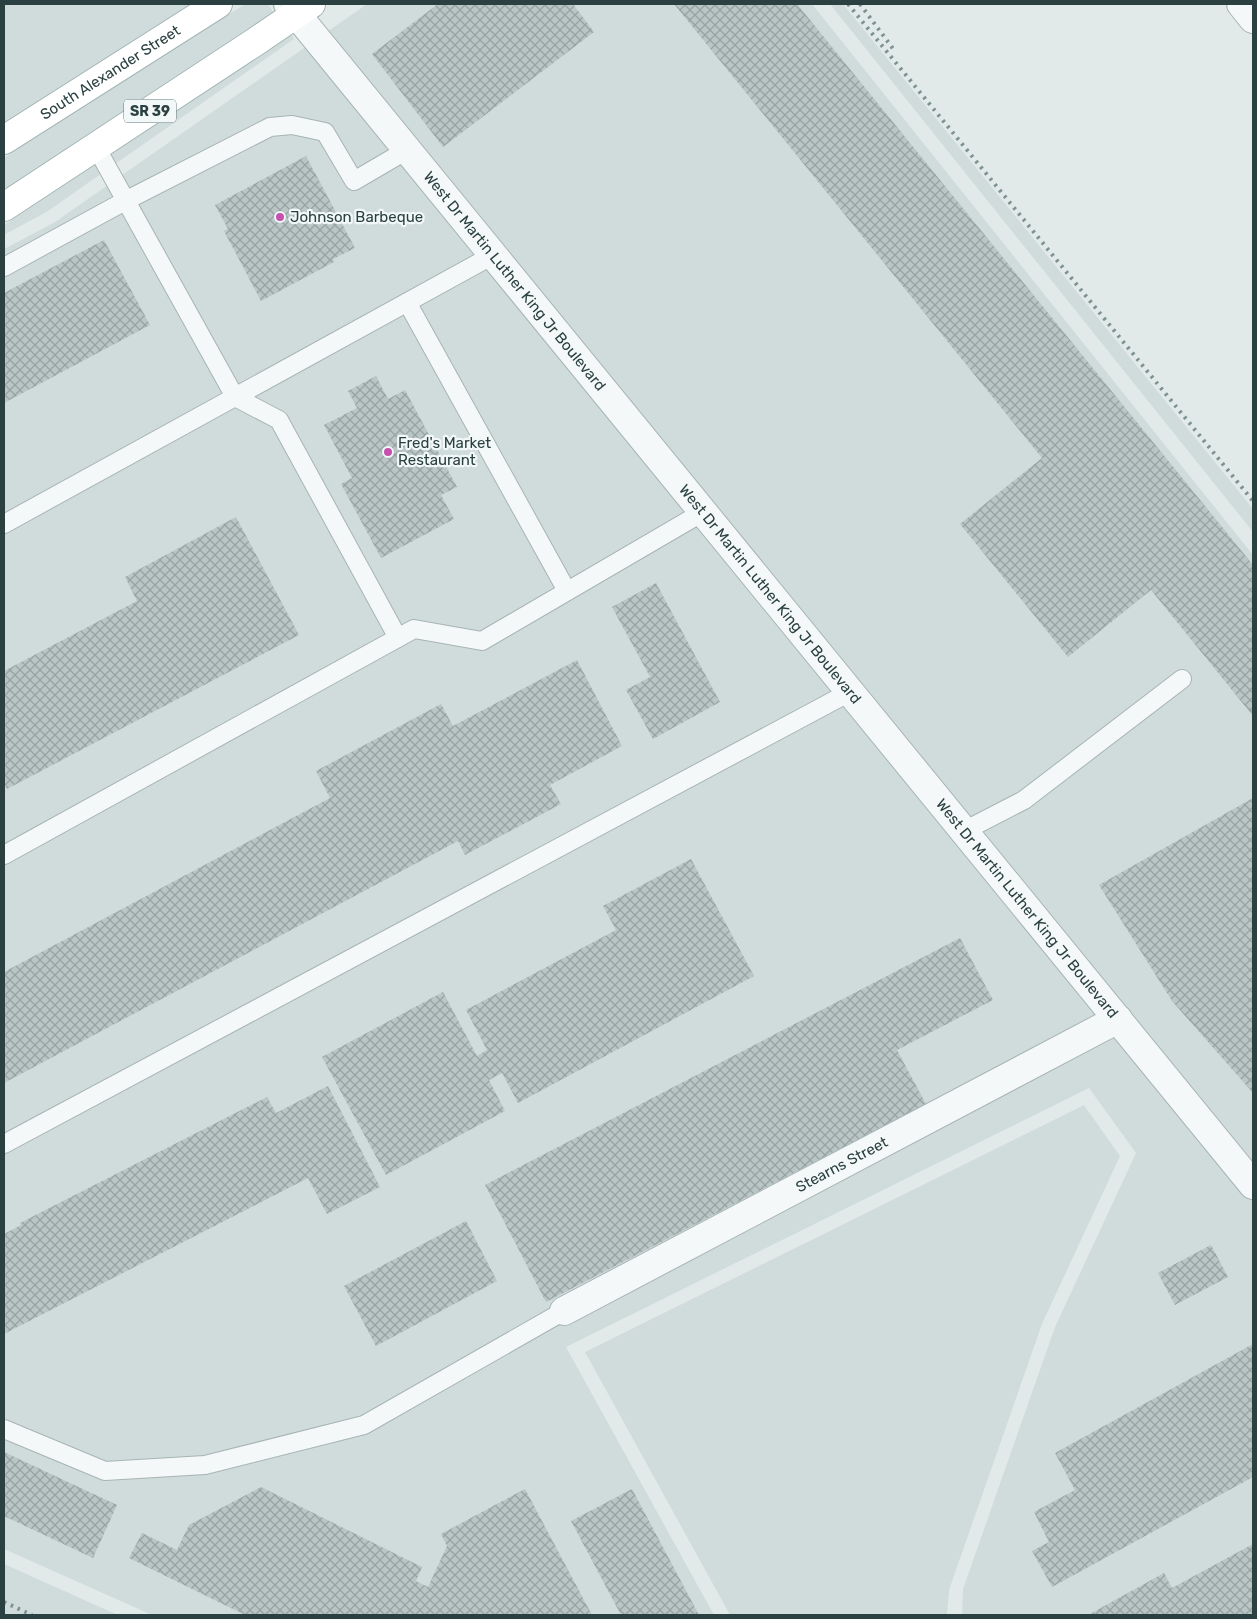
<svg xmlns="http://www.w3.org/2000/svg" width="1257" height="1619" font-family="Rubik,sans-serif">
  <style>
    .built { fill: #d0dcdb }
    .building { fill: url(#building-cross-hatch) }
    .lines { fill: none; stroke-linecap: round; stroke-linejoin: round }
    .service-casing { stroke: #a7b4b3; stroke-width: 20 }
    .minor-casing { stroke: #a7b4b3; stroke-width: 30 }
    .tertiary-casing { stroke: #a7b4b3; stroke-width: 30 }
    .primary-casing { stroke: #a2b5b4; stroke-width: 30 }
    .service { stroke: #f5f8f8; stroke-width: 18 }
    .minor { stroke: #f5f8f8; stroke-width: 28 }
    .tertiary { stroke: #f5f8f8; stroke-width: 28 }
    .primary { stroke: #fff; stroke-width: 28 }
    .rail { stroke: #7d9292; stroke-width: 4; stroke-dasharray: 2.5 5; stroke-linecap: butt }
    .poi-dot { fill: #c650ad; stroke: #f2f7f7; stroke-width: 2 }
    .labels { text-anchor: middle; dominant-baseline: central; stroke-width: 4.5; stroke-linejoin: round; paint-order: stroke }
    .shield { fill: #f2f7f7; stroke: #677878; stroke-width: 1 }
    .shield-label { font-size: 14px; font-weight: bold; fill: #2b4141 }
    .street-label { font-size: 15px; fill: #2b4141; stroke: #f2f7f7 }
    .poi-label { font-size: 15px; fill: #2b4141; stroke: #f2f7f7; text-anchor: start }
  </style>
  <defs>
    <pattern id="building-cross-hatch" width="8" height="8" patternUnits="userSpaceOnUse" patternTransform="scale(1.25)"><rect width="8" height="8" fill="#bac6c6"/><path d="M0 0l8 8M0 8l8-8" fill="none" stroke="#97a2a2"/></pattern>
  </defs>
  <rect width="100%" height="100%" fill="#e2eae9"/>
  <path class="built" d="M4,4H190L4,122Z
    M245,4H268L273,12L4,189V158Z
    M367,4H812L1253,555V1615H962L963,1589L1055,1327L1136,1153L1089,1088L566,1347L714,1615H152L4,1549V249L55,222Z
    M830,4H843L1253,509V532Z
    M292,35L294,39L48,211L4,235V225Z
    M1084,1105L1120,1156L1042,1324L949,1590L947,1615H730L585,1352Z
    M4,1564L118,1615H4Z"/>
  <path class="building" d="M438,4H573L594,32L443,147L372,54Z
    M674,4H797L1253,565V716L1151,590L1068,657L960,524L1042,458Z
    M306,156L355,248L333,259L334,262L261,301L224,231L228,229L215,205Z
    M104,240L150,325L4,403V293Z
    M376,376L388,399L405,390L457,487L441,495L454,519L381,558L341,484L352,478L324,425L357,408L348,391Z
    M236,517L299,635L7,789L4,783V671L137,601L125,577Z
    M656,583L720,702L653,739L626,690L650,677L612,607Z
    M577,660L622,746L550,785L561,804L465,855L458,841L4,1083V972L330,798L316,771L441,704L453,726Z
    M1253,798V1093L1172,1001L1099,885Z
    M691,859L754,976L518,1103L502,1073L489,1080L505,1111L386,1175L322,1057L443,992L477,1056L487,1050L466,1010L616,930L603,906Z
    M960,938L993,1000L897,1050L926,1104L546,1302L485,1185Z
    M328,1086L380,1187L327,1214L308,1178L4,1334V1234L21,1225L20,1223L267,1097L276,1113Z
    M466,1221L497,1281L376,1346L344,1286Z
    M1211,1245L1228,1277L1175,1305L1158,1273Z
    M1253,1344V1477L1052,1587L1032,1551L1049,1542L1034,1512L1075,1490L1055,1453Z
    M4,1452L117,1505L93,1558L4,1516Z
    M261,1487L422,1567L416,1581L428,1587L447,1546L441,1534L525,1489L592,1615H245L129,1558L142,1533L177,1550L189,1525Z
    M632,1489L699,1615H621L571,1521Z
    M1253,1544V1615H1088L1164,1573L1172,1588Z"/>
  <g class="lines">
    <g class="service-casing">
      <path id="service" d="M96,147L235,397L279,420L398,638
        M4,267L125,201L270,127L292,125L325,132L354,181L407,150
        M407,302L567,591
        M4,524L493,255
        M964,831L1024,800L1182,679
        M4,855L414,629L482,641L703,512
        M4,1144L850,692
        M4,1429L105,1471L205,1465L364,1425L564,1311"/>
    </g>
    <g class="minor-casing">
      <g id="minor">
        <path d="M1241,4L1253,19"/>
        <path id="s1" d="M564,1311L1118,1019"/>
      </g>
    </g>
    <g class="tertiary-casing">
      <g id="tertiary">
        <path id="s2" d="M288,4L1253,1185"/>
      </g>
    </g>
    <g class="primary-casing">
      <g id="primary">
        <path id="s3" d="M4,140L218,4"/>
        <path d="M4,207L255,42L311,4"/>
      </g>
    </g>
    <use href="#service" class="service"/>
    <use href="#minor" class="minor"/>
    <use href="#tertiary" class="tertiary"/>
    <use href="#primary" class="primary"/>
    <path class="rail" d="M848,4L1253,501
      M860,4L894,50
      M4,1602L32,1615"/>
  </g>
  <g class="poi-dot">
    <circle cx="280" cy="217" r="5"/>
    <circle cx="388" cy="452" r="5"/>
  </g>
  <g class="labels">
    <rect class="shield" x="124" y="99.5" width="52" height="23" rx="4"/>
    <g class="shield-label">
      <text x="150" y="111">SR 39</text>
    </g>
    <g class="street-label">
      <text stroke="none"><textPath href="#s3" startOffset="126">South Alexander Street</textPath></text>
      <text stroke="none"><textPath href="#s2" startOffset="358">West Dr Martin Luther King Jr Boulevard</textPath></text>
      <text stroke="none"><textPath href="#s2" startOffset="762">West Dr Martin Luther King Jr Boulevard</textPath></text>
      <text stroke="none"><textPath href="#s2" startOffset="1168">West Dr Martin Luther King Jr Boulevard</textPath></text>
      <text stroke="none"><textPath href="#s1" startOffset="314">Stearns Street</textPath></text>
    </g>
    <g class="poi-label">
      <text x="290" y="217">Johnson Barbeque</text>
      <text x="398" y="443">Fred's Market<tspan x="398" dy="17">Restaurant</tspan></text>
    </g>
  </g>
  <rect width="1257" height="1619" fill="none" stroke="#2b4141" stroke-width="10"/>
</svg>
